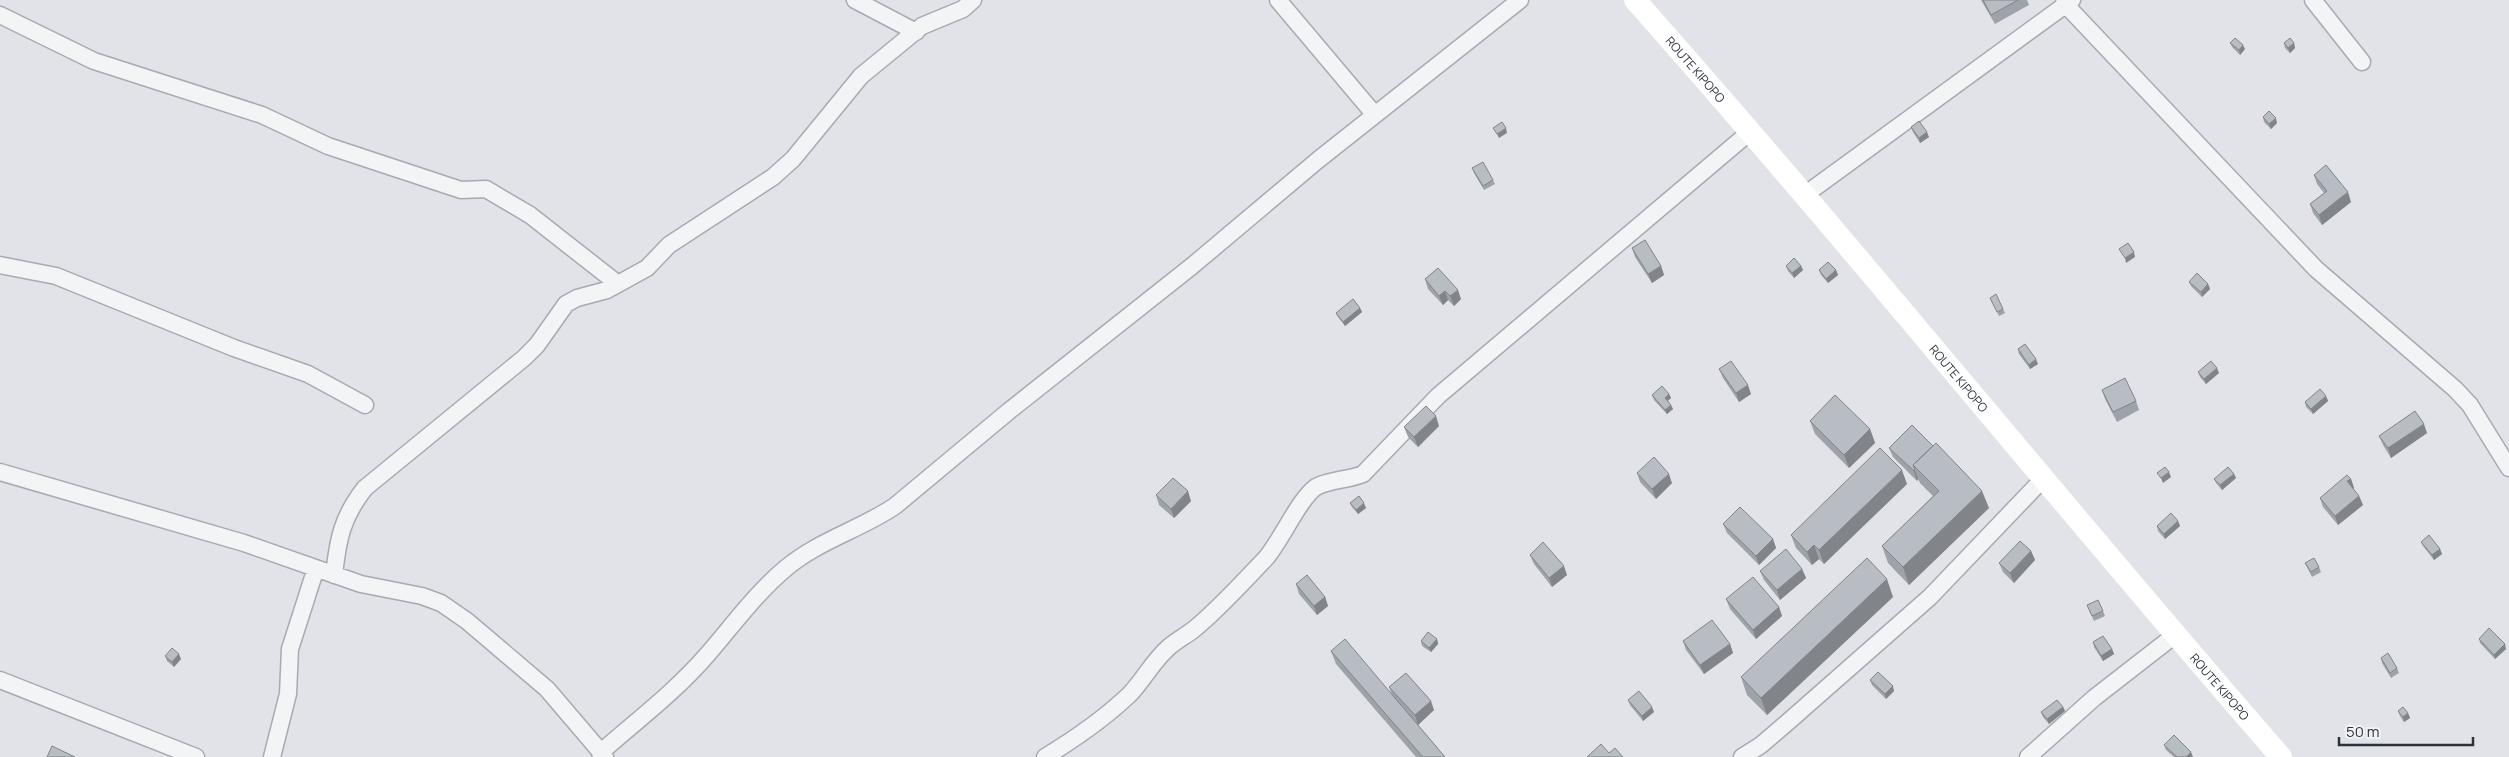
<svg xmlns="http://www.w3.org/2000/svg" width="2509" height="757" font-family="Manrope,sans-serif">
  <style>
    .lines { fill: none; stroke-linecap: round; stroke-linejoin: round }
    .street-casing { stroke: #a7aab1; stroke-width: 19 }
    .street { stroke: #f3f4f6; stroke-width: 16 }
    .secondary { stroke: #fff; stroke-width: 22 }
    .wall { fill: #9ea3a9 }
    .shaded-wall { fill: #818489 }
    .building { fill: #b8bdc4; stroke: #818489 }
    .labels { text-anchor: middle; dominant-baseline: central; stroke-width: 5; stroke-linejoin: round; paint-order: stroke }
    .street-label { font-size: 12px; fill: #2b323d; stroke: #f0f2f5 }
  </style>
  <rect width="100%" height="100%" fill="#e1e3e8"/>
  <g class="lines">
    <g class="street-casing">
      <path id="street" d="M855,0L916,32
        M1278,0L1375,115
        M2313,0L2362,62
        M2064,3L2316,269L2455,389L2470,405L2509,468
        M0,15L94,61L262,115L328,146L461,190L486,189L530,215L618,284
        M1806,194L2072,0
        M0,265L56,276L234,348L308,374L365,405
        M0,472L244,543L361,584L422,596L441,603L467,621L547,689L605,757
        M334,575C338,539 342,517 365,488L524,358L537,345L566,304L577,298L607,290L647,268L669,245L773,177L793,159L861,76L922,26L963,9L973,0
        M0,680L196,757
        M600,753C636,721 675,692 707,655C733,625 756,593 786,568C818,541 861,529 895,506L1009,411L1192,266L1318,160L1520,0
        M272,757L288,694L290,649L316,568
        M1045,757C1073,740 1106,717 1130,694C1144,679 1153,661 1169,647C1176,641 1185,636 1193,630C1216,612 1246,579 1266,558C1282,539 1299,499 1316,487C1328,480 1349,480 1363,474L1438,396L1751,131
        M1742,757L1761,745L1789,721L1930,597L2043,479
        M2028,757L2094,698L2175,635"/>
    </g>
    <use href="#street" class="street"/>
    <path class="secondary" id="s1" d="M1635,0C1855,248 2063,507 2281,757"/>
  </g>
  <path class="wall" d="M1981,0H2027L2029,5L1995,24Z
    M2230,43L2245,49L2240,55L2232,47Z
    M2284,43H2294L2295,48L2290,53L2285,48Z
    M2263,117L2277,123L2271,129L2264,122Z
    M1911,127L1929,137L1920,143L1913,132Z
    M1472,168L1493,180L1495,184L1484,190L1474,173Z
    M2314,175L2351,202L2322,225L2313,213L2310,204L2324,193L2317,184Z
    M1632,248L1661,266L1664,275L1652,283L1635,257Z
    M1786,266H1801L1803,270L1794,278L1788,271Z
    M1819,270H1836L1838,275L1828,283L1821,275Z
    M1425,279L1461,299L1454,306L1448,300L1443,305L1428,289Z
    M2189,282L2208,284L2210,289L2202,297L2191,286Z
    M1990,298L2003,309L2005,313L1999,316Z
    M1360,308L1362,312L1345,326L1338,317L1336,313Z
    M2018,349L2038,364L2030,369L2019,354Z
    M1719,369L1751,394L1739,402L1723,378Z
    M2198,372L2219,373L2206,384L2200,377Z
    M2102,390L2136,401L2139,410L2117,422L2105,399Z
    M1669,394L1671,398L1668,401L1673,409L1667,414L1654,400L1652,395Z
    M2326,396L2328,401L2313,414L2306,407L2305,402Z
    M1810,421L1870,429L1875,443L1849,468L1815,434Z
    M1439,426L1418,447L1408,437L1404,427Z
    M2427,433L2391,458L2383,445L2379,436Z
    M1889,448L1989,508L1909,585L1888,563L1882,546L1933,496L1920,483L1918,479L1917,481L1893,457Z
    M1637,473L1672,483L1656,499L1640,482Z
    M2234,474L2236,478L2222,490L2216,483L2214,479Z
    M2351,479L2354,488L2353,489L2359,496L2363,505L2338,525L2323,507L2320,498Z
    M1907,484L1824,564L1819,559L1812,565L1796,548L1791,535Z
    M1156,495L1191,501L1174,518L1159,505Z
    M1350,503L1366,508L1358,514L1352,507Z
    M2178,521L2180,526L2165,539L2158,531L2157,526Z
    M1723,524L1773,539L1776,548L1759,565L1727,533Z
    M2421,542L2440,549L2442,554L2434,560L2423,546Z
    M2031,551L2035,560L2014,583L2003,572L1999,563Z
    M1530,555L1567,575L1552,587L1534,564Z
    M2305,563L2319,567L2321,572L2312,577Z
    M1802,569L1806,578L1780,600L1764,580L1760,571Z
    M1296,584L1325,597L1328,606L1317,615L1299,594Z
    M1893,597L1767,715L1747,695L1741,677Z
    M1726,599L1779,607L1782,616L1756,639L1730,609Z
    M2087,605L2103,611L2105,616L2094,621Z
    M1437,639L1438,644L1431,652L1422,646L1421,641Z
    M2479,639L2506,649L2495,659L2480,643Z
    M1683,641L1730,644L1733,653L1704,674L1686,650Z
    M2093,642L2112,649L2114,654L2103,661L2094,647Z
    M1331,651L1392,695L1389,687L1434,710L1418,725L1445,757H1416L1336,664Z
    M165,656L181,659L174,667L167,661Z
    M2381,658L2397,668L2399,673L2391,678L2382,663Z
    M1870,680L1894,691L1886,699L1872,685Z
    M1628,700L1654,712L1643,721L1630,705Z
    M2063,707L2065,711L2049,724L2043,717L2041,712Z
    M2398,711L2408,713L2410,718L2404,722L2400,716Z
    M2164,745L2193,757H2174L2166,750Z"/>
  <path class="shaded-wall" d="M2294,43L2295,48L2290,53L2288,48Z
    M2243,45L2245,49L2240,55L2239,50Z
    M2276,118L2277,123L2271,129L2269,124Z
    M1506,128L1507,133L1499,138L1497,134Z
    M1927,132L1929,137L1920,143L1919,138Z
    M2348,192L2351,202L2322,225L2319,215Z
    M2134,252L2135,257L2126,263L2125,258Z
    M1661,266L1664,275L1652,283L1648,274Z
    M1801,266L1803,270L1794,278L1792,273Z
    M1836,270L1838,275L1828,283L1826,279Z
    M2208,284L2210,289L2202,297L2201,292Z
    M1458,290L1461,299L1454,306L1450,296Z
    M1445,291L1448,300L1443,305L1439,296Z
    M1360,308L1362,312L1345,326L1343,322Z
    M2036,359L2038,364L2030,369L2029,365Z
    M2217,368L2219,373L2206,384L2204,379Z
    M1748,385L1751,394L1739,402L1736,393Z
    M1669,394L1671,398L1666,402L1665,398Z
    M2326,396L2328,401L2313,414L2311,409Z
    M1671,405L1673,409L1667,414L1665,410Z
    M1436,416L1439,426L1418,447L1414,437Z
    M2424,424L2427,433L2391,458L2388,448Z
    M1870,429L1875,443L1849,468L1844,455Z
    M1902,470L1907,484L1824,564L1819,550Z
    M1915,470L1918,479L1917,481L1914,471Z
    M2169,472L2171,477L2163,483L2161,478Z
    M1669,474L1672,483L1656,499L1652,489Z
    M2234,474L2236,478L2222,490L2220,485Z
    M2351,479L2354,488L2351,491L2347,481Z
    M1188,491L1191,501L1174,518L1171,509Z
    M1982,491L1989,508L1909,585L1903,567Z
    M2359,496L2363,505L2338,525L2335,516Z
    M1364,503L1366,508L1358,514L1356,510Z
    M2178,521L2180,526L2165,539L2164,534Z
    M1773,539L1776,548L1759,565L1756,556Z
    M1814,545L1819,559L1812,565L1807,552Z
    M2440,549L2442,554L2434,560L2432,555Z
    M2031,551L2035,560L2014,583L2010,573Z
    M1564,566L1567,575L1552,587L1549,578Z
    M1802,569L1806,578L1780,600L1777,590Z
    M1887,579L1893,597L1767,715L1761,698Z
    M1325,597L1328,606L1317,615L1314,606Z
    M1779,607L1782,616L1756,639L1753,630Z
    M1437,639L1438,644L1431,652L1429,648Z
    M1730,644L1733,653L1704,674L1700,665Z
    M2505,644L2506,649L2495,659L2494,655Z
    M2112,649L2114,654L2103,661L2101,656Z
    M179,654L181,659L174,667L172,662Z
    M1893,686L1894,691L1886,699L1885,694Z
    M1431,701L1434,710L1418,725L1415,715Z
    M1652,707L1654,712L1643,721L1642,716Z
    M2063,707L2065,711L2049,724L2047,719Z
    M2408,713L2410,718L2404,722L2403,717Z
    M2191,752L2193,757H2186Z"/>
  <path class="building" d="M1983,0H2018L1991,15Z
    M2235,38L2243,45L2239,50L2230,43Z
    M2290,38L2294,43L2288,48L2284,43Z
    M2269,111L2276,118L2269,124L2263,117Z
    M1919,121L1927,132L1919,138L1911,127Z
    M1502,122L1506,128L1497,134L1493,128Z
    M1483,162L1493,180L1483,186L1472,168Z
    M2326,165L2348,192L2319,215L2310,204L2327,191L2314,175Z
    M1645,240L1661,266L1648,274L1632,248Z
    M2128,243L2134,252L2125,258L2119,249Z
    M1794,258L1801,266L1792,273L1786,266Z
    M1828,262L1836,270L1826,279L1819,270Z
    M1438,268L1458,290L1450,296L1445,291L1439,296L1425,279Z
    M2197,273L2208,284L2201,292L2189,282Z
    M1996,294L2003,309L1997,312L1990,298Z
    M1353,299L1360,308L1343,322L1336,313Z
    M2025,344L2036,359L2029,365L2018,349Z
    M1731,361L1748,385L1736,393L1719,369Z
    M2211,361L2217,368L2204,379L2198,372Z
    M2125,378L2136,401L2113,412L2102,390Z
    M1662,386L1669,394L1665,398L1671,405L1665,410L1652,395Z
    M2320,389L2326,396L2311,409L2305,402Z
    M1835,395L1870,429L1844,455L1810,421Z
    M1426,406L1436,416L1414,437L1404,427Z
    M2415,411L2424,424L2388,448L2379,436Z
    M1912,425L1933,446L1913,465L1915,470L1914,471L1889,448Z
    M1936,443L1982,491L1903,567L1882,546L1939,491L1913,465Z
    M1880,448L1902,470L1819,550L1814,545L1807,552L1791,535Z
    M1654,457L1669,474L1652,489L1637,473Z
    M2165,467L2169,472L2161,478L2157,473Z
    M2228,467L2234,474L2220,485L2214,479Z
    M2347,475L2351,479L2347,481L2359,496L2335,516L2320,498Z
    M1173,478L1188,491L1171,509L1156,495Z
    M1359,496L1364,503L1356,510L1350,503Z
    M1740,507L1773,539L1756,556L1723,524Z
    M2171,513L2178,521L2164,534L2157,526Z
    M2429,535L2440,549L2432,555L2421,542Z
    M2020,541L2031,551L2010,573L1999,563Z
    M1543,542L1564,566L1549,578L1530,555Z
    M1786,549L1802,569L1777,590L1760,571Z
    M1867,558L1887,579L1761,698L1741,677Z
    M2314,558L2319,567L2311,572L2305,563Z
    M1307,575L1325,597L1314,606L1296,584Z
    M1753,577L1779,607L1753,630L1726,599Z
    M2098,600L2103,611L2092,616L2087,605Z
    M1712,620L1730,644L1700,665L1683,641Z
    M2489,628L2505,644L2494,655L2479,639Z
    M1428,632L1437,639L1429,648L1421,641Z
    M2103,636L2112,649L2101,656L2093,642Z
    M1345,639L1445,757H1423L1331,651Z
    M172,648L179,654L172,662L165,656Z
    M2388,653L2397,668L2390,673L2381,658Z
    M1878,672L1893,686L1885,694L1870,680Z
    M1406,673L1431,701L1415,715L1389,687Z
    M1639,691L1652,707L1642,716L1628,700Z
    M2057,700L2063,707L2047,719L2041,712Z
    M2403,707L2408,713L2403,717L2398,711Z
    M2174,735L2191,752L2186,757H2177L2164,745Z
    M1601,744L1609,753L1615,748L1623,757H1587Z
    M52,746L75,757H47Z"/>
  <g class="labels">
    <g class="street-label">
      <text stroke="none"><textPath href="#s1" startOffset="92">ROUTE KIPOPO</textPath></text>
      <text stroke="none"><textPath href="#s1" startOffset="498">ROUTE KIPOPO</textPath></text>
      <text stroke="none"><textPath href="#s1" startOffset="902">ROUTE KIPOPO</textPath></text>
    </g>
  </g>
  <path d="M2339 737v8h134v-8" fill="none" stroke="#2b323d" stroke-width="2.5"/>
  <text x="2346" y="737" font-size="15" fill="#2b323d" stroke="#f0f2f5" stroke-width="4" paint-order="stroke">50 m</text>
</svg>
